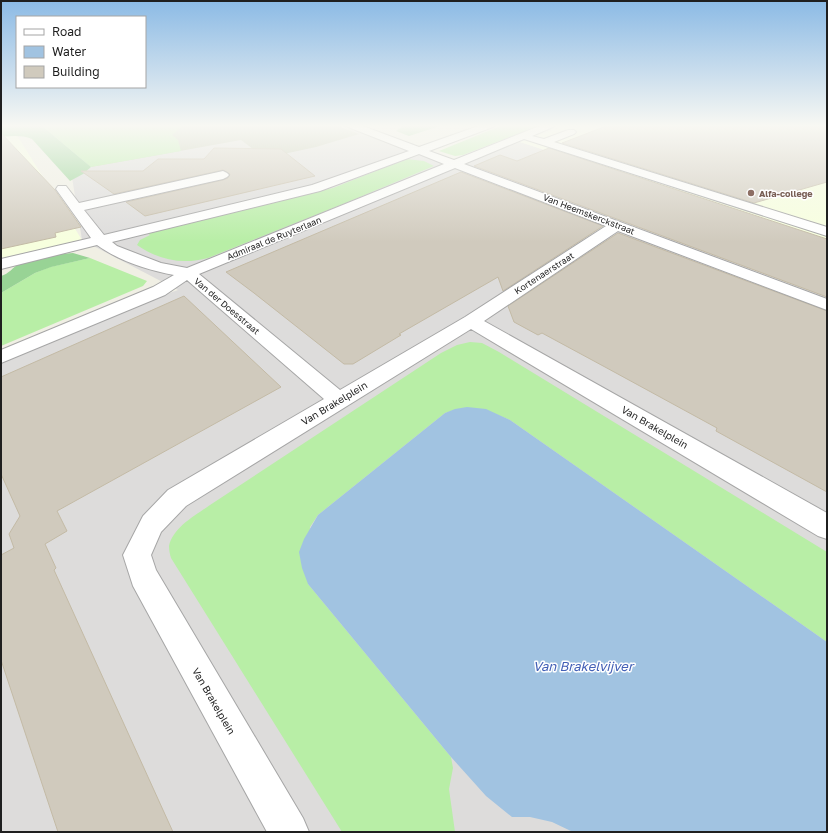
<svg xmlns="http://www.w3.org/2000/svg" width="828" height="833" font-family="'Golos Text',sans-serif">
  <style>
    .residential { fill: #dddcdb }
    .education { fill: #f7ffde }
    .construction { fill: #c0c6af }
    .grass { fill: #b8eea6 }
    .forest { fill: #98d395 }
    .water { fill: #a1c3e1 }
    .building { fill: #d0cabd; stroke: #c3baa5 }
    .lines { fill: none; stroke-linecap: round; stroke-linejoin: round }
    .minor-casing { stroke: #a6a6a6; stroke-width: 2 }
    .minor { fill: #fff; fill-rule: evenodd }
    .education-dot { fill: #8d6e63; stroke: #fff; stroke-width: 1.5 }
    .labels { text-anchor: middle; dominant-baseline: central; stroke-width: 3; stroke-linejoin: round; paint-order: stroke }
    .far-education-label { font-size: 9px; font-weight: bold; fill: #785e54; stroke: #fff; text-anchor: start }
    .far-street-label { font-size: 9px; fill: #1f1f1f; stroke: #fff }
    .street-label { font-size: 10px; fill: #1f1f1f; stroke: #fff }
    .near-water-label { font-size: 13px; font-style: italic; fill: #4360b6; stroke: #fff }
  </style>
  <rect width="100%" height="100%" fill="#f0efe4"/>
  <path class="residential" d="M310,125H344L454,160L520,142L827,242V832H1V353L178,290L82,240L71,171Z"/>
  <path class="education" d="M567,125H750L827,143V242L520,142Z
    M15,132L82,240L1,258V134Z"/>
  <path class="construction" d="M45,125H335L359,134L316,147L265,158L241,140L91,167Z"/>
  <path class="grass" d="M41,125H184L172,135L178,140L181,151L91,167Z
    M503,125H541L463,155L455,156L439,151Z
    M406,159L424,161L434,166L343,204L208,258C183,265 158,260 137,245L140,240L150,235L145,232L333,188Z
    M90,258L147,281L143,286L1,346V293L35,273L50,267Z
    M470,342L482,343L499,352L827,552V642L510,420C485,409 472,403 445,413L318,515L310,527L308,584L451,757L453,768L449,789L455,832H342L171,558C170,555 169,550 169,546C173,527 196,515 210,505L441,353L457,345Z"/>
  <path class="forest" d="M3,125H41L91,167L83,174L70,181L32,139C22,135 12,136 1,137V126Z
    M413,125H443L409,136L396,131L403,126Z
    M73,253L90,258L51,267L35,273L1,293V276C9,274 13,267 19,264C35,258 55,254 73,253Z"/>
  <path class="water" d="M467,407L486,409L510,420L827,642V832H573L552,822L530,817H512L486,796L451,757L308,584L302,568L299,552L304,539L318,515L445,413L455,409Z"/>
  <path class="building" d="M609,125H827V182L754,203L562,143Z
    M1,133L55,190L81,227L55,233L56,237L1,249Z
    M214,148L281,149L315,176L145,216L126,202L223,180L228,178L230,174L223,170L114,194L81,171H143L158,159H204Z
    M549,148L827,239V297L474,166L500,155L517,161Z
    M461,172L603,226L503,291L498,277L399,334L401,335L353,364H344L254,293L226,272Z
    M618,233L827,311V492L716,431L717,428L605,367L542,333L538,335L514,322L508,306Z
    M184,296L281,387L57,511L67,531L45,544L56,568L54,570L173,832H58L1,660V555L14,548L9,534L20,516L1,474V377Z"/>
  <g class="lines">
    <g class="minor-casing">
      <path id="minor" d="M346,125H360L419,147L481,125H495L493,127L429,151L454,160L542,125H555L553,127L532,136L544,139L568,130H574L576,132L574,134L554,142L827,227V236L524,139L464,164L827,299V310L618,231L484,321L827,513V539L818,536L471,329L186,506L161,532L151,555L156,570L303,818L309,832H267L133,586L123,555L143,516L168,490L324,399L187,280L165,295L1,363V350L153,287L174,275C148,270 119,261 97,245L1,269V259L91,238L56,189L58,186H66L79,203L223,171L227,173L229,175L227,177L223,179L84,210L104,235L312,185L409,151L348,127ZM419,154L444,164L187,268L161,263L117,246L112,242L320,191ZM455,168L606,226L465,317L340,390L199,274Z"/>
    </g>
    <use href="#minor" class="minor"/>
  </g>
  <linearGradient id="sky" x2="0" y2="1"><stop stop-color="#8bbae5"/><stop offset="0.52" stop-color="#f8f8f3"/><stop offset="1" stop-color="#f8f8f3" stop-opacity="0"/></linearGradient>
  <rect width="828" height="242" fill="url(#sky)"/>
  <circle class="education-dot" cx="751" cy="193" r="4"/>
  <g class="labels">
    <g class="far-education-label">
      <text x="759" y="193">Alfa-college</text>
    </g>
    <g class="far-street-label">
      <text transform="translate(589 214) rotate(21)">Van Heemskerckstraat</text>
      <text transform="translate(274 238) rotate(-22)">Admiraal de Ruyterlaan</text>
      <text transform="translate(544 273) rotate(-33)">Kortenaerstraat</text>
      <text transform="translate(227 306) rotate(40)">Van der Doesstraat</text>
    </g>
    <g class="street-label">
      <text transform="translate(334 403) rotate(-31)">Van Brakelplein</text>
      <text transform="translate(655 427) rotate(30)">Van Brakelplein</text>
      <text transform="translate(214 701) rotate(60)">Van Brakelplein</text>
    </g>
    <g class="near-water-label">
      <text x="583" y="666">Van Brakelvijver</text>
    </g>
  </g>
  <rect width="828" height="833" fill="none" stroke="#1f1f1f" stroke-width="4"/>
  <rect x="16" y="16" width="130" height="72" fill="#ffffff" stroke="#a5a5a5"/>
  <rect x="24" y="29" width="20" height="6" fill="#ffffff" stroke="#a5a5a5"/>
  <text x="52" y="36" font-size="12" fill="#1f1f1f">Road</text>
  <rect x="24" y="46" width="20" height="12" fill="#a1c3e1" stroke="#a5a5a5"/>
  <text x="52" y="56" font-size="12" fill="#1f1f1f">Water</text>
  <rect x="24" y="66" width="20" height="12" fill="#d0cabd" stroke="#a5a5a5"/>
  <text x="52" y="76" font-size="12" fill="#1f1f1f">Building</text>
</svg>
